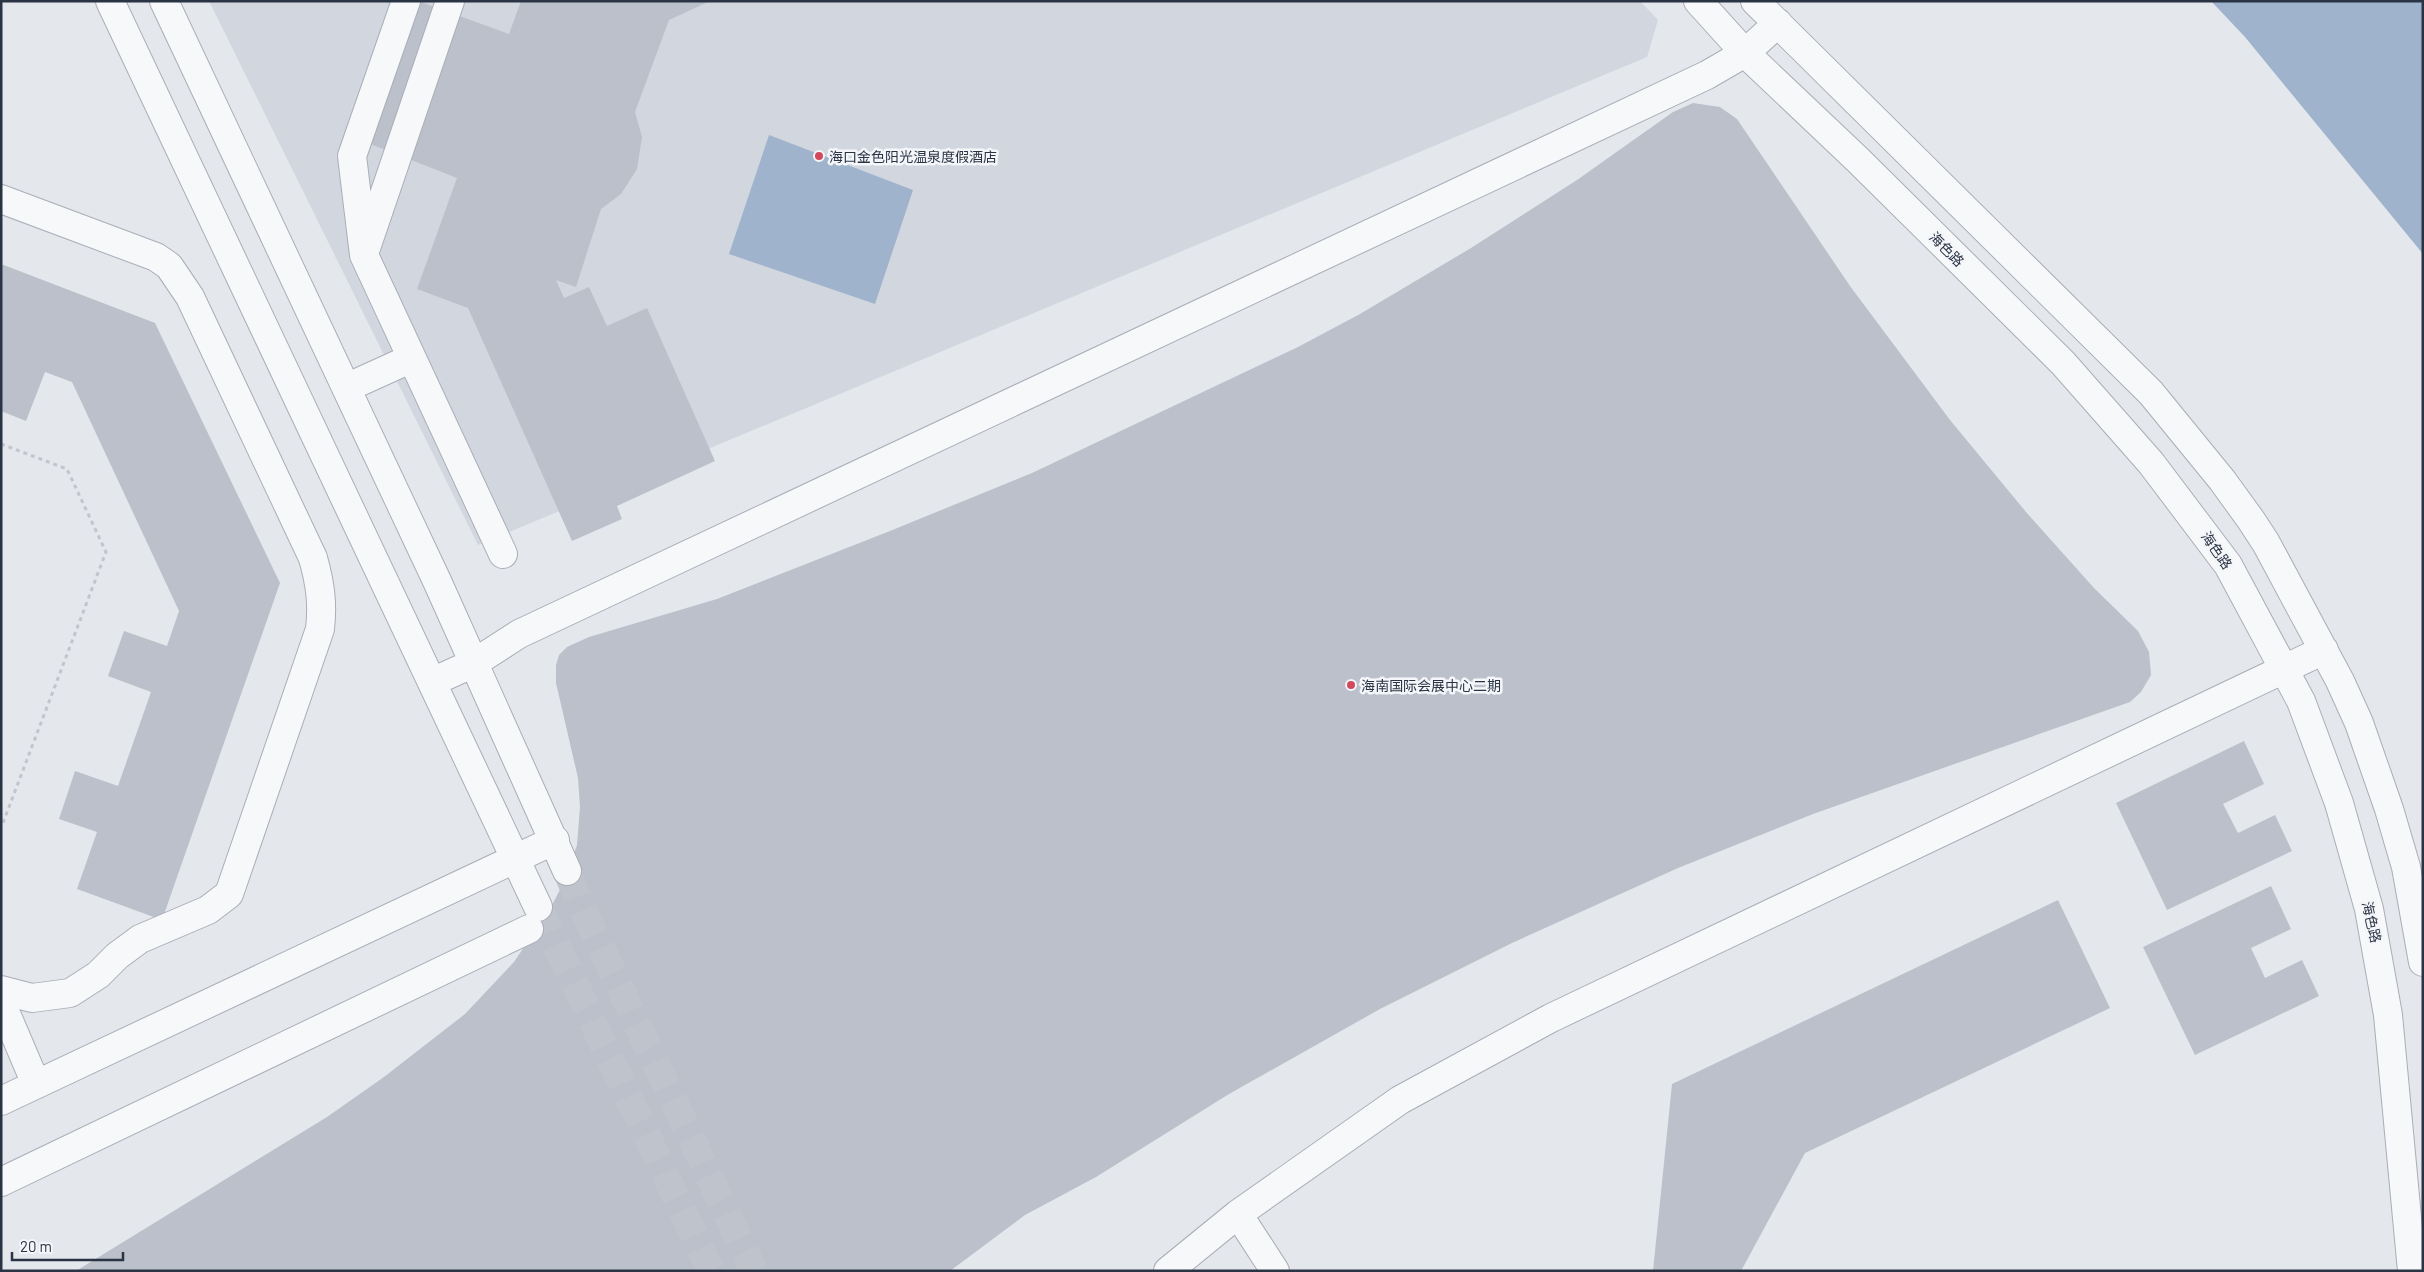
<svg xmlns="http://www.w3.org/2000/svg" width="2424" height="1272" font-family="Barlow,'Noto Sans SC',sans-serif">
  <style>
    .built { fill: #d2d6de }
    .water { fill: #9fb4cc }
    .building { fill: #bbc0ca }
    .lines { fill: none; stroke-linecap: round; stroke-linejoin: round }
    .minor-tunnel { stroke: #bfc3cb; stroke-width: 28; stroke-dasharray: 28 14; stroke-linecap: butt }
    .minor-casing { stroke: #a9aeb7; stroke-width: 30 }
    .path { stroke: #c2c5cb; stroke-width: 3; stroke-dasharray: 4 4; stroke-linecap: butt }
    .minor { stroke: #f7f8fa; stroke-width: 28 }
    .poi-dot { fill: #d1495b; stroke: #f4f6f9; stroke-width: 2 }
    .labels { text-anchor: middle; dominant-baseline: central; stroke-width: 5; stroke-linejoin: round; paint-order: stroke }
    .poi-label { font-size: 14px; fill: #2b3445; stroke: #f4f6f9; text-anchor: start }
    .street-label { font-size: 14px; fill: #2b3445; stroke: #f4f6f9 }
  </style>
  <rect width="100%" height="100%" fill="#e4e7ec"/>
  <path class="built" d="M209,1H1640L1658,20L1647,57L478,545Z"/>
  <path class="water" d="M2211,1H2423V254L2245,37Z
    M769,135L913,190L875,304L729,254Z"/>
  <path class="building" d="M521,1H710L669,20L635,112L642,137L637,169L621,194L601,209L576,287L556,280L564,298L589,287L607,326L647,308L715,461L617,506L622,519L572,541L468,308L417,289L457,178L368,143L421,2L509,34Z
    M1693,103L1720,107L1737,119L1850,286L1950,420L2026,512L2094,588L2138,631L2149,652L2151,675L2141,692L2130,702L1813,814L1678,868L1512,943L1380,1009L1229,1094L1096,1177L1025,1215L950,1271H76L327,1117L384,1077L465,1014L514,962L551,907L565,880L577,845L580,807L578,778L556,683V665L559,655L567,647L589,637L717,599L890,531L1032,473L1298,347L1360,314L1471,248L1577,180L1673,112Z
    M1,264L155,323L280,583L162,920L77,889L97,832L59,819L75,771L118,786L151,692L108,676L124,631L167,646L179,611L72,382L45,372L26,421L1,411Z
    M2244,741L2264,784L2223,804L2238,833L2275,815L2292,851L2167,910L2116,803Z
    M2271,886L2291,929L2251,948L2265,978L2302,960L2319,996L2195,1055L2143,947Z
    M2058,900L2110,1008L1805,1153L1741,1271H1653L1672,1084Z"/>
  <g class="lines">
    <path class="minor-tunnel" d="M567,871L580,903L754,1271
      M538,907L711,1271"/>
    <g class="minor-casing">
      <path id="minor" d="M110,1L538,907
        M164,1L437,581L567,871
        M406,1L352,156L364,255L503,554
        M1698,1L1745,53L1858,160L2063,363L2151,463L2228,565L2301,701L2339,803L2369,909L2388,1015L2412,1271
        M1755,1L2151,393L2222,480L2251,520L2266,543L2340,681L2359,723L2389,809L2406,867L2423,962
        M1,199L156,257L169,266L190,297L313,558C320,583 323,603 320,629L229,894L208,910L140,939L117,956L98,975L70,993L32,998L1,990
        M366,248L450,1
        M346,388L410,359
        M432,682L474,663L519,634L1707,75L1745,53L1778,23
        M1,1002L36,1084
        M1,1101L555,840
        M1,1182L529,929
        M1238,1214L1275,1271
        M1168,1271L1238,1214L1400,1100L1551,1018L2324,650"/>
    </g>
    <path class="path" d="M1,444L67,469L106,552L1,828"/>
    <use href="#minor" class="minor"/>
  </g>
  <g class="poi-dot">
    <circle cx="819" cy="156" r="5"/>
    <circle cx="1351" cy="685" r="5"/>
  </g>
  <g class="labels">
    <g class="poi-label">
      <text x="829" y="156">海口金色阳光温泉度假酒店</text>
      <text x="1361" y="685">海南国际会展中心二期</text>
    </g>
    <g class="street-label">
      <text transform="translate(1947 249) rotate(45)">海色路</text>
      <text transform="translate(2217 550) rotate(55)">海色路</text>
      <text transform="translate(2372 922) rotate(77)">海色路</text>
    </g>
  </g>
  <rect width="2424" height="1272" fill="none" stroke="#2b3445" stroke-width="5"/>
  <path d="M12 1252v8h111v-8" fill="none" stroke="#2b3445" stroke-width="2.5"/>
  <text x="20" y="1252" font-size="15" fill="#2b3445" stroke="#f4f6f9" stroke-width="4" paint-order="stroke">20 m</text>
</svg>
